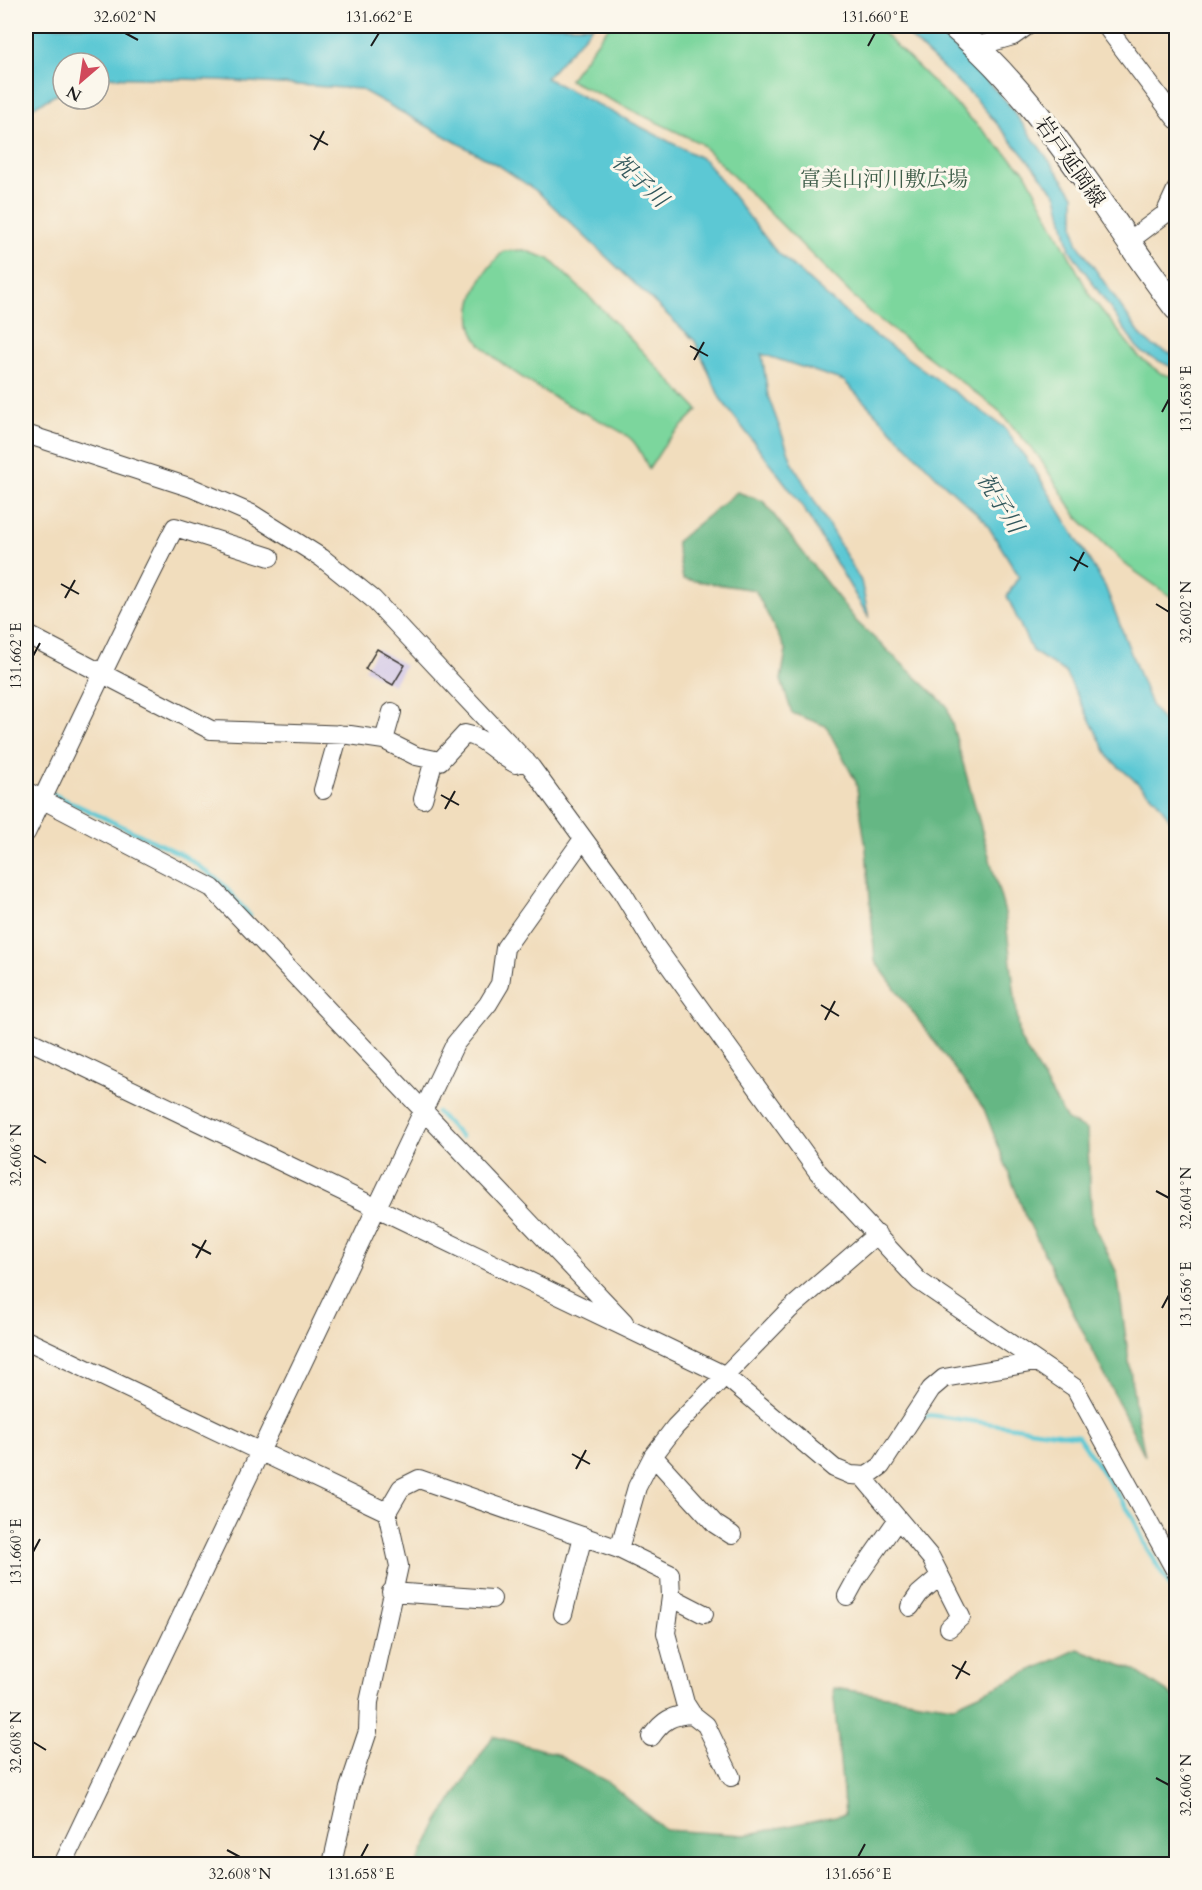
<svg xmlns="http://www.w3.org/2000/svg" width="1202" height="1890" font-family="Cardo,'Noto Serif JP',serif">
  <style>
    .green { fill: #7cd69d; stroke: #4c795c; stroke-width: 1.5 }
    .forest { fill: #65b784; stroke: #406a50; stroke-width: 1.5 }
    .water { fill: #5cc8d4; stroke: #3c7278; stroke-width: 1.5 }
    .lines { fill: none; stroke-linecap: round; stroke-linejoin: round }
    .stream { stroke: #5cc8d4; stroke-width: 4.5 }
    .building { fill: #c5b7e5 }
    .street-casing { stroke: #3c3934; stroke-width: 20 }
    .secondary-casing { stroke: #3c3934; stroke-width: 26 }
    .street { stroke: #fff; stroke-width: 18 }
    .secondary { stroke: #fff; stroke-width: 24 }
    .ticks { fill: none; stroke: #1c1c1c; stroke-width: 2 }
    .labels { text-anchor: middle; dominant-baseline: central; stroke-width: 6; stroke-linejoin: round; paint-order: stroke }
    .street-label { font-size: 21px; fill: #1c1c1c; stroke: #fbf7ec }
    .park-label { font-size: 21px; fill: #3e5d49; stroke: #fbf7ec }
    .water-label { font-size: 22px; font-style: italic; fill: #32585c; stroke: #fbf7ec }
    .neatline { fill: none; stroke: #1c1c1c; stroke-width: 2 }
    .ticks-label { font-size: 15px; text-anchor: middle; fill: #1c1c1c }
  </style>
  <rect width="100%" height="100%" fill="#fbf7ec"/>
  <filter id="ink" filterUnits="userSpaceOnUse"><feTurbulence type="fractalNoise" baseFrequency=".0167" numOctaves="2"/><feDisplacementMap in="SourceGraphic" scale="12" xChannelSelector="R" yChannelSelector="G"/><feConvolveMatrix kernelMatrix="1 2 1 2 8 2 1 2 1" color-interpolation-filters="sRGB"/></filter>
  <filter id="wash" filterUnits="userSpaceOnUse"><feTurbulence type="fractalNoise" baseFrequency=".008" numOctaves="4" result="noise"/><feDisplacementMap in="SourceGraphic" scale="24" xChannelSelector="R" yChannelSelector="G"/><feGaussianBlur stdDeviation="1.35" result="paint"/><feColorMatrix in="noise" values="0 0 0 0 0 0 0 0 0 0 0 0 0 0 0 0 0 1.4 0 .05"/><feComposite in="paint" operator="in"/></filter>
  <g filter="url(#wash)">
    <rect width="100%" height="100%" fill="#f1ddbd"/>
    <path class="green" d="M609,26H876L1025,172L1091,297L1139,357L1162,374L1176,377V600L1126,565L1077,517L1039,457L998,410L867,310L700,143L569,80Z
      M524,250L549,259L600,307L698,410L667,441L649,469C644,460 640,449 633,441C623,430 592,417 578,410C555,399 485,358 475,336C461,305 483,271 504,251Z"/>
    <path class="forest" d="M737,492L763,501L857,622L947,706L1005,913L1020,1039L1067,1120L1087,1130L1092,1221L1117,1273L1135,1405L1145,1456L1025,1215L984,1109L875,961L866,849L856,782L826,726L792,713L781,680L786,651L755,590L683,579L676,542Z
      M1078,1649L1134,1670L1176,1698V1864H417L437,1823L493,1736L554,1753L608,1782L665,1830L745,1835L845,1814L833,1688L953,1706Z"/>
    <path class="water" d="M26,26H593L546,78L705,160L775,250L855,321L1004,427L1038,475L1105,586L1151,705L1176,738V829L1156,799L1110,759L1065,672L1032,651L1007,596L1019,576L985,521L938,478L844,381L762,354L768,396L793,464L861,581L869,618L801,504L720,398L695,341L538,192L501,167L360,89L219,80L99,77V63H63V91L26,111Z
      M898,26H929L951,44L1006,101L1074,195V225L1077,243L1142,337L1153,346L1176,356V369L1144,354L1136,346L1070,250L1057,195L976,99Z"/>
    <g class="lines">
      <path class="stream" d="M26,781L28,782
        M51,793L183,855L220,881L250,916
        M437,1112L461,1137
        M919,1419L930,1415L1078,1436L1133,1517L1146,1547L1172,1589"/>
    </g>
    <g id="blocks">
      <path class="building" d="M377,649L405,665L393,685L365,669Z"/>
    </g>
  </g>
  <g filter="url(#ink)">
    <use href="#blocks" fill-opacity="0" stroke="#3c3934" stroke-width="1.5"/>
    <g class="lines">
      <g class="street-casing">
        <path id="street" d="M1106,26L1176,119
          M978,46L1013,36L1027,26
          M1129,241L1165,214L1176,190
          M26,434L192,488L252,514L322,558L373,599L531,767L621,890L653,943L818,1172L919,1281L1075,1388L1176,1572
          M26,634L211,730L350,735L384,740L416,756L440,761L465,734C487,738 495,754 516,764L526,761
          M384,740L392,712
          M323,790L339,734
          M26,791L212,888L624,1322
          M423,799L434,760
          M26,833C75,731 123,628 175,527L270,557
          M26,1039L724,1375L834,1468L851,1475L867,1476L881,1466L931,1389L944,1378L1036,1362
          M26,1340L387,1512
          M653,1456L715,1524L732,1535
          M862,1476L931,1558L961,1617L949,1628
          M619,1549L670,1574L671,1597L666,1633L685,1703L692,1714L706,1725L731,1777
          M391,1592L492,1599
          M847,1596L858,1576L898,1519
          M671,1597L704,1614
          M910,1607L919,1594L940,1576
          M563,1614L583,1536
          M651,1737C663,1720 672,1715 692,1714
          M63,1864L455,1044L488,1004L500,984L505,948L583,839
          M332,1864L349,1788L368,1731L369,1702L399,1566L387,1512L401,1488L419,1479L619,1549L637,1487L653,1456L675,1427L789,1310L877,1234"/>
      </g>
      <g class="secondary-casing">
        <path id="secondary" d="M953,26C1045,103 1104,213 1176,308"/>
      </g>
      <use href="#street" class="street"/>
      <use href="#secondary" class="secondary"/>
    </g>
  </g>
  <path class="ticks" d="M125,33L138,40M371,46L379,33M868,46L875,33M310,135L328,145M314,150L324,131M690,346L708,356M694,360L704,342M1162,412L1169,399M1070,557L1088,567M1074,571L1084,552M61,584L79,594M65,598L75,580M1156,604L1169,612M33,656L40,643M441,795L459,805M445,809L455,791M821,1005L839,1016M825,1020L835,1001M33,1155L46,1163M1156,1191L1169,1198M192,1244L211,1254M196,1258L206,1240M1162,1308L1169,1295M572,1454L590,1464M576,1469L586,1450M33,1552L40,1539M952,1665L970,1675M956,1679L966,1661M33,1742L46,1750M1156,1778L1169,1785M227,1850L240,1857M361,1857L368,1844M858,1857L865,1844"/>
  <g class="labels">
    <g class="street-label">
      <text transform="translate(1070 162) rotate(55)">岩戸延岡線</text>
    </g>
    <g class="park-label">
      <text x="884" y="179">富美山河川敷広場</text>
    </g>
    <g class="water-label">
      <text transform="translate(640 181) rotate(43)">祝子川</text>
      <text transform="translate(1000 503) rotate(58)">祝子川</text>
    </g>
  </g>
  <rect width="1202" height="1890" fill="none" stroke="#fbf7ec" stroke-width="66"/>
  <g transform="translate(81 81) rotate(209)"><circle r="28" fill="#fbf7ec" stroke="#a29f99" stroke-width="1.5"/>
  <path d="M0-4.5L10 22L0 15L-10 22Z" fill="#d1495b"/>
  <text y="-9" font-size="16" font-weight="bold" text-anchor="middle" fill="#1c1c1c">N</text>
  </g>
  <rect x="33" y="33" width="1136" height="1824" class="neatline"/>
  <g class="ticks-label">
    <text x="125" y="22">32.602°N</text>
    <text x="379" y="22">131.662°E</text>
    <text x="875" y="22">131.660°E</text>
    <text transform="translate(1186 399) rotate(-90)" y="5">131.658°E</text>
    <text transform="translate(1186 612) rotate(-90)" y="5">32.602°N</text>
    <text transform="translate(16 656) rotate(-90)" y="5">131.662°E</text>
    <text transform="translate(16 1155) rotate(-90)" y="5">32.606°N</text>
    <text transform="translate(1186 1198) rotate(-90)" y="5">32.604°N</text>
    <text transform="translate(1186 1295) rotate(-90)" y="5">131.656°E</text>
    <text transform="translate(16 1552) rotate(-90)" y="5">131.660°E</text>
    <text transform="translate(16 1742) rotate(-90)" y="5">32.608°N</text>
    <text transform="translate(1186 1785) rotate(-90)" y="5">32.606°N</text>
    <text x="240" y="1879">32.608°N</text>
    <text x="361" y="1879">131.658°E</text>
    <text x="858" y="1879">131.656°E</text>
  </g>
</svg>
